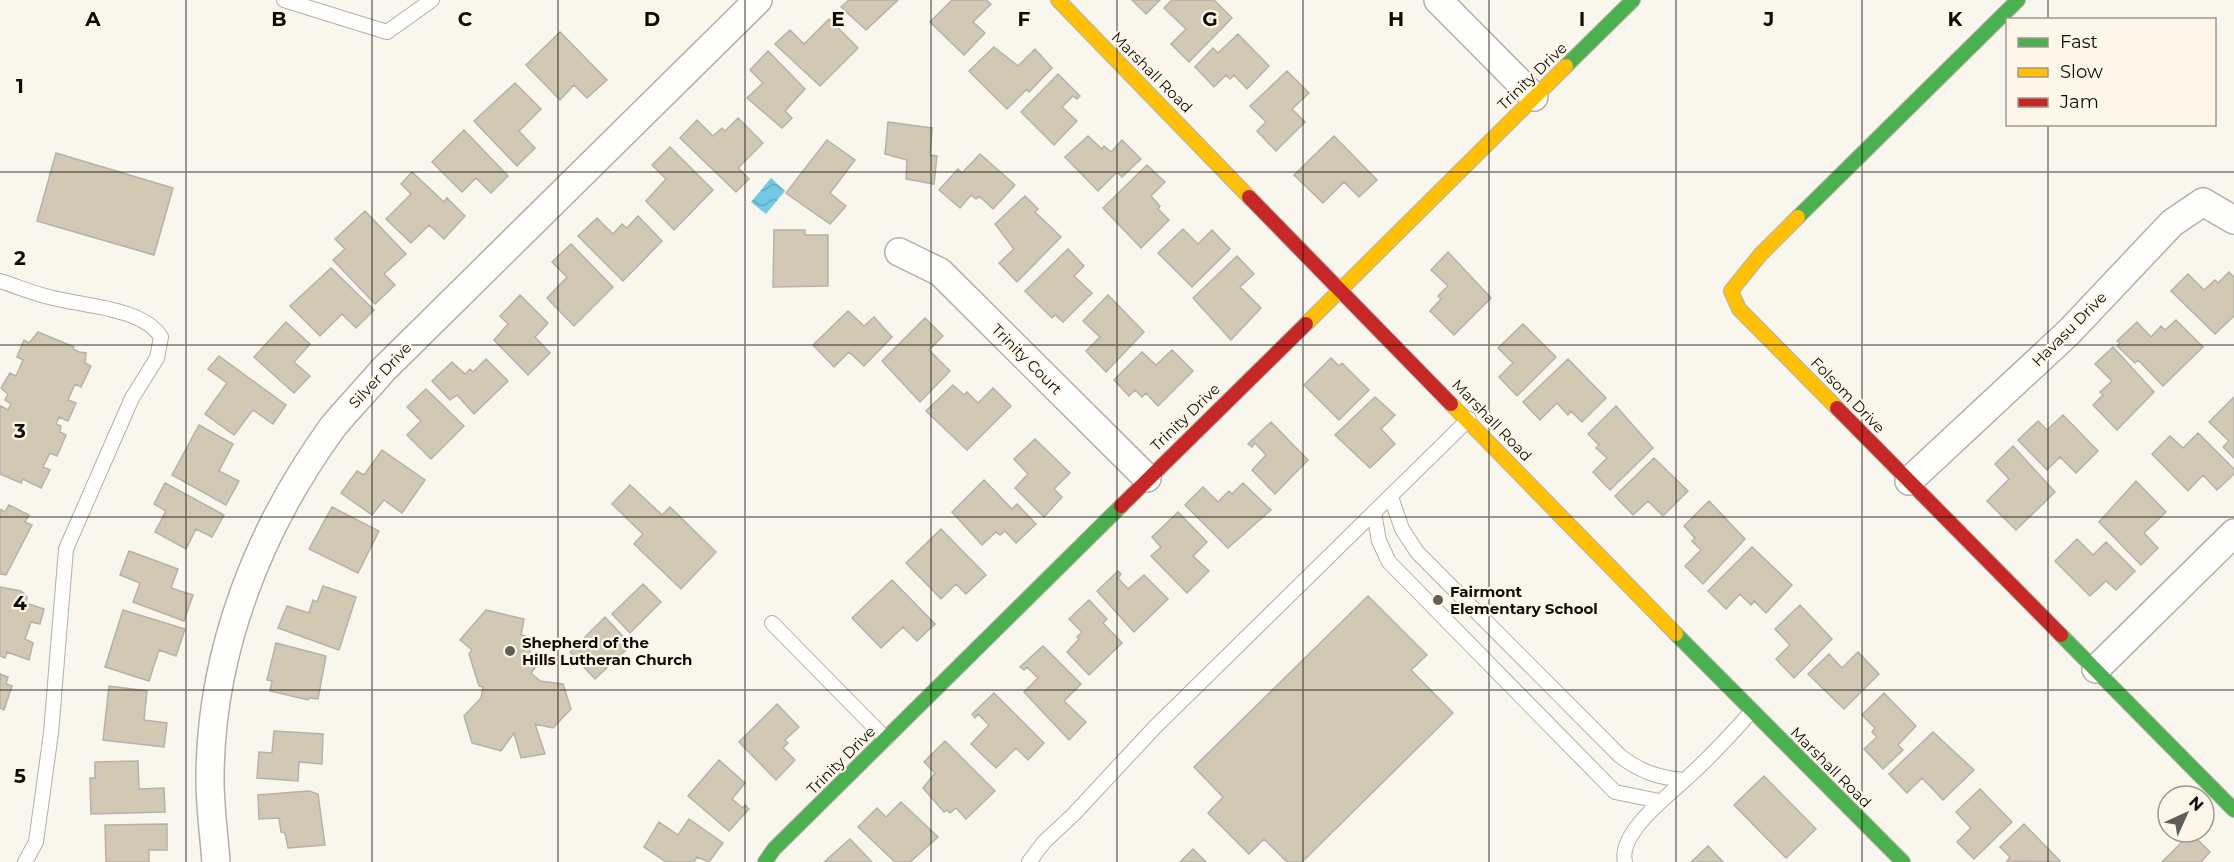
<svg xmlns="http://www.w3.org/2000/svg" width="2234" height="862" font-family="Montserrat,sans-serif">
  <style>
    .water { fill: url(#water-waves) }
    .building { fill: #d2c9b4; stroke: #b5b2ab; stroke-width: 1.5 }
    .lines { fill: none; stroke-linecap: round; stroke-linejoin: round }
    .lane-casing { stroke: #b3b0a9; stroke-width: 16 }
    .street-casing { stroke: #b3b0a9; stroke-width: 30 }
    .fast-casing { stroke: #b3b0a9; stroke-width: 16 }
    .slow-casing { stroke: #b3b0a9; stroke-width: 16 }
    .jam-casing { stroke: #b3b0a9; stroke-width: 16 }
    .lane { stroke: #fefefc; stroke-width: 14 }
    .street { stroke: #fefefc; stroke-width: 27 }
    .fast { stroke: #4caf50; stroke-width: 14 }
    .slow { stroke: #ffc107; stroke-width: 14 }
    .jam { stroke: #c62828; stroke-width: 14 }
    .grid { fill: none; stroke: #0e0c06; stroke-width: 1.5; stroke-opacity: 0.55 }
    .poi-dot { fill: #605e57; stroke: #fef7e9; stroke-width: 2 }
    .labels { text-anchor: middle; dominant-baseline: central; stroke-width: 4.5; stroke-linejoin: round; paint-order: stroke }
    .street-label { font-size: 15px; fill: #0e0c06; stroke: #fef7e9 }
    .poi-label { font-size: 15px; font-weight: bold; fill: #0e0c06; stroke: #fef7e9; text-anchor: start }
    .grid-label { font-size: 20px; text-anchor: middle; font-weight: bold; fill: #0e0c06; stroke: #fef7e9; stroke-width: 4.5; stroke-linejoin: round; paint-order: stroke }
  </style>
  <defs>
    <pattern id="water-waves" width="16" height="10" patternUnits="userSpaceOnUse" patternTransform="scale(1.5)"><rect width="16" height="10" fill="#73c8e4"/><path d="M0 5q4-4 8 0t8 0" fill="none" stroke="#62abc2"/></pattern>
  </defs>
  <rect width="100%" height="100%" fill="#f9f6ee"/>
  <path class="water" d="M771,178L785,191L766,214L751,202Z"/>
  <path class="building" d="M849,0H898L866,30L841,7Z
    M952,0H986L991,4L973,22L985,33L964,55L930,22Z
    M1132,0H1160L1146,14Z
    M1172,0H1214L1232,18L1189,62L1171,44L1186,29L1164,8Z
    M829,19L858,48L820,86L775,44L790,30L804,44Z
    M560,32L607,80L587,98L574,85L560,100L526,65Z
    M1238,34L1269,66L1247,89L1234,75L1230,79L1226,75L1214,87L1195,67L1213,48L1218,53Z
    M994,47L1018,66L1035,49L1052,68L1029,92L1027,89L1007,109L969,71Z
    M768,51L805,89L785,111L792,118L782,128L747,98L763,83L750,70Z
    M1287,71L1309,93L1292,109L1305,122L1276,151L1257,131L1266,122L1250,106Z
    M1058,74L1080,96L1077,99L1073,96L1062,107L1077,121L1054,145L1021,112Z
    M515,83L541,109L519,131L535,148L517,166L474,121Z
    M738,118L763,143L738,168L749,179L736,192L680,138L697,120L713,136L722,128L725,131Z
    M888,122L932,128L930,155L937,156L934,184L906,179L907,160L885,154Z
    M464,130L508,176L491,193L476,178L462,192L432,162Z
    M1088,136L1102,149L1104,146L1111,152L1122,140L1141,159L1122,177L1117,172L1098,191L1065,157Z
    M1334,136L1377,180L1359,197L1344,182L1323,203L1294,175Z
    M827,140L855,160L830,193L846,206L830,224L786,193Z
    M670,147L713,190L674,230L646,201L666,179L652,165Z
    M56,153L173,188L154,255L37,221Z
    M980,154L1015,185L993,209L979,196L976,199L971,195L960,208L939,190L958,169L962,173Z
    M1147,165L1165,182L1151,196L1160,206L1158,209L1169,220L1141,248L1103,208Z
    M412,172L444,202L447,198L465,216L444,239L429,225L411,243L386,219L411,194L401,184Z
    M1025,196L1038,209L1035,212L1061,237L1017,282L999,263L1014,249L995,224Z
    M365,211L406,254L384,274L395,285L375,304L333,260L345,249L335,239Z
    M638,216L662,241L623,281L578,236L597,218L613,234L622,224L627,228Z
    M1183,229L1198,244L1212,230L1230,249L1192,287L1158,253Z
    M774,230H805V235H828V286L773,287Z
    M571,244L613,287L574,326L547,298L567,277L552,262Z
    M1068,249L1084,266L1074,276L1092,293L1063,322L1055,315L1052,318L1025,291Z
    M1448,252L1491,298L1454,335L1430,311L1441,299L1438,296L1448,286L1431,270Z
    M1237,256L1254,274L1240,287L1261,308L1231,340L1193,298Z
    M331,268L374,310L356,328L342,314L320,336L290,306Z
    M2229,272L2234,277V316L2215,334L2171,291L2188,274L2204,290L2215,280L2218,283Z
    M520,295L548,323L535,337L550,353L528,375L494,340L508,324L500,316Z
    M1108,295L1144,332L1106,372L1086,351L1100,337L1083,321Z
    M848,311L864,326L874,317L892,337L864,366L849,352L834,367L813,345Z
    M925,318L943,336L929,350L950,371L920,402L882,361Z
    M2176,320L2203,347L2163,386L2138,360L2135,363L2117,346L2120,343L2117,341L2137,322L2151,337L2161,326L2165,330Z
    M286,322L310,344L294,362L310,376L294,393L254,357Z
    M1523,324L1556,357L1517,396L1499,377L1513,363L1498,348Z
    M38,332L74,347L73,349L79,352L86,353L85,363L91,366L81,387L75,384L68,400L76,403L68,421L59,417L56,424L61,426L60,432L66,435L57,456L50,453L43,467L50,470L41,488L23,479L21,483L0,474V408L1,406L8,410L11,404L5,400L8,394L1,388L10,373L16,376L23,360L17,357L24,340L29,343Z
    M2113,347L2154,392L2117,430L2093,405L2103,395L2100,392L2112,381L2095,364Z
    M1172,350L1193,371L1158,406L1146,393L1142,397L1135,390L1129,396L1114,380L1142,352L1156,365Z
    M219,356L286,405L273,424L253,410L234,435L205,414L227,383L208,369Z
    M1331,358L1339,366L1342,363L1369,390L1339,420L1304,385Z
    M486,359L508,381L474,414L457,395L450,400L432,381L452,362L465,374L470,369L473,372Z
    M1568,359L1606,398L1582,422L1571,411L1568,415L1557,403L1540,420L1523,402Z
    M953,385L964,395L967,392L978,403L993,388L1011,406L967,450L926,411Z
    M426,389L464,426L431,459L407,435L421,421L407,407Z
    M1375,397L1395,415L1381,429L1395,444L1370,468L1335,435Z
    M2234,397V458L2223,447L2229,441L2209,422Z
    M1616,406L1653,448L1610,490L1593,472L1607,458L1596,448L1599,445L1588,434Z
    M2063,415L2098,451L2076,473L2060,457L2047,470L2018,440L2038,421L2047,430Z
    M1271,422L1308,460L1275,494L1252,470L1266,455L1255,443L1252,447L1248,444Z
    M199,425L233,444L219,471L239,481L226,505L172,475Z
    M2198,433L2234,469V474L2217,490L2203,475L2188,491L2152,454L2170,436L2183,448Z
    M1035,439L1070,473L1054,489L1062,497L1044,517L1015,488L1028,474L1014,459Z
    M2013,446L2055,492L2016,530L1987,501L2009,479L1995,464Z
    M382,450L425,480L402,513L384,500L372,515L341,493L357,471L364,475Z
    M1654,458L1688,491L1663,516L1648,501L1633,515L1615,496Z
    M984,480L1012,509L1017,504L1036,524L1016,543L1005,531L1000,535L996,532L982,545L952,512Z
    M2136,481L2166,512L2144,533L2158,548L2141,565L2099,522Z
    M165,483L224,515L212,537L196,529L186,549L155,532L166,511L154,504Z
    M1243,483L1271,510L1228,548L1185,505L1203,487L1218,502L1229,491L1232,494Z
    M630,485L662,515L670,507L716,552L681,589L634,544L643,534L612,504Z
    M1709,501L1745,539L1703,584L1685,566L1701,550L1692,541L1695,538L1684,526Z
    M9,505L29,515L25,522L32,525L6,575L0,574V509L5,512Z
    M332,507L379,531L358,573L309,549Z
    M1178,512L1207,542L1193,556L1209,571L1187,593L1151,556L1161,547L1152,537Z
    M941,529L986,575L966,594L956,584L941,599L906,563Z
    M2077,539L2093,555L2106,542L2135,571L2116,590L2106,581L2090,596L2055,561Z
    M1752,547L1792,585L1766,613L1754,601L1751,605L1740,594L1726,609L1708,591Z
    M129,551L178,569L171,588L193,595L184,621L133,602L140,583L120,575Z
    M1118,571L1121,574L1118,578L1128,589L1144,575L1168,599L1134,632L1097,591Z
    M892,580L935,624L917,641L903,627L881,648L852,618Z
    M643,584L661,602L630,633L612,614Z
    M323,586L356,597L339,650L278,628L287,606L309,613L313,600L317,602Z
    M0,587L21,591L27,597L26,603L44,609L40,624L31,622L25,639L33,643L29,660L7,652L5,658L0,656Z
    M1368,596L1427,655L1411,670L1453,713L1302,862H1287L1264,839L1249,854L1208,813L1223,797L1194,767Z
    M1089,600L1107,619L1103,623L1122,643L1089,675L1067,652L1079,639L1077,637L1082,632L1069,619Z
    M1800,605L1832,639L1794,678L1776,659L1790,645L1775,629Z
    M123,610L185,629L176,656L159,650L149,681L105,667Z
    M486,610L524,619L521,635L525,636L535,668L531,673L540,681L563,684L571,709L553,728L535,724L545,754L521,758L514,733L501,751L472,743L464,716L481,698L483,687L479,686L469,654L472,650L460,640Z
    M605,617L631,645L595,679L570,652Z
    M276,643L326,656L318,699L309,698L308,700L270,691L272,681L267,680Z
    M1043,646L1081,684L1064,701L1086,722L1069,740L1024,692L1038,678L1027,667L1024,670L1020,667Z
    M1858,652L1879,674L1844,709L1808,674L1829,654L1842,668Z
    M0,674L8,677L6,684L12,686L4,710L0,708Z
    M109,686L147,691L144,720L167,723L164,747L103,740Z
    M994,693L1044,743L1028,760L1016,748L996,768L971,744L989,725L978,714L975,718L972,714Z
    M1884,693L1916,726L1898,745L1903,750L1883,769L1864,749L1877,737L1872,732L1875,728L1862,715Z
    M777,704L799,727L785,740L788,743L783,748L795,760L776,780L739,742Z
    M274,731L323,734L322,764L299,762L298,781L257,778L259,752L272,753Z
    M1933,732L1974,770L1943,800L1922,778L1907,793L1889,774Z
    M945,741L995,791L966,819L956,808L950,813L947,810L944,812L923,788L935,773L924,762Z
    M719,760L745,783L732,799L743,808L745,805L749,809L729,831L688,796Z
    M138,761L139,789L164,788L165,812L91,814L90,778H95V762Z
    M1764,776L1816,829L1786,858L1734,805Z
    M1980,789L2012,822L1974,859L1957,842L1971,828L1956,812Z
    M309,791L318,794L325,845L288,848L285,833L281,832L279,818L259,819L258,795Z
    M901,802L938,837L910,862H895L858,827L877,808L886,817Z
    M689,819L723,843L709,862L697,857L694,862H666L644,847L659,822L678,835Z
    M167,824V850H149V862H106L105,825Z
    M2024,824L2060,861L2059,862L2007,861L2010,857L2000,847Z
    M2191,833L2210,852L2201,862H2162Z
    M850,839L872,862H824Z
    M1708,846L1723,862H1691Z
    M1193,849L1206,862H1180Z"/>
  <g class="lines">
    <g class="lane-casing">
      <path id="lane" d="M284,0L387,32L432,0
        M0,281C16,286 32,293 49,297C82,306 142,307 161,337L157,358L132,398L66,549L51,733L36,842L25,862
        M1391,497L1402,529L1417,552L1620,756C1641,772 1659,778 1685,780
        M1374,513L1379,541L1389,562L1615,792L1659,801
        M772,623L886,739
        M1029,862L1044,842L1073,815L1155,727L1469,419
        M1625,862C1618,833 1668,796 1686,779C1709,758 1731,735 1751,712"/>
    </g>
    <g class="street-casing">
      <path id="street" d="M1438,0L1534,97
        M899,252L940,272L1147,478
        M1909,481L2069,332L2172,223L2203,202L2234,220
        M2096,669L2234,533
        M216,862C214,835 210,807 210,780C210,653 258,530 332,428C348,408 367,389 383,370L758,0"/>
    </g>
    <g class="fast-casing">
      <path id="fast" d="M1566,66L1633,0
        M1798,217L2018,0
        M1676,634L1903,862
        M2061,635L2234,810
        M765,862L774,849L1121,506"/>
    </g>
    <g class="slow-casing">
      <path id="slow" d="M1058,0L1249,197
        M1798,217L1760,255L1731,291L1739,309L1837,408
        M1306,324L1566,66
        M1451,404L1676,634"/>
    </g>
    <g class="jam-casing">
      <path id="jam" d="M1249,197L1451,404
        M1837,408L2061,635
        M1121,506L1306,324"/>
    </g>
    <use href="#lane" class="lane"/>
    <use href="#street" class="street"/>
    <use href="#fast" class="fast"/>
    <use href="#slow" class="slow"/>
    <use href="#jam" class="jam"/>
  </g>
  <path class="grid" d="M186,0V862M372,0V862M558,0V862M745,0V862M931,0V862M1117,0V862M1303,0V862M1489,0V862M1676,0V862M1862,0V862M2048,0V20M2048,124V862M0,172H2234M0,345H2234M0,517H2234M0,690H2234"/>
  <g class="poi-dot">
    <circle cx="1438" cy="600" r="6"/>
    <circle cx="510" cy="651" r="6"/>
  </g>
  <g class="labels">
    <g class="street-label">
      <text transform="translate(1152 72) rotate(45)">Marshall Road</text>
      <text transform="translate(1532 76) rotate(-44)">Trinity Drive</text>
      <text transform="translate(2069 329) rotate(-45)">Havasu Drive</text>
      <text transform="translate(1027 359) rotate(45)">Trinity Court</text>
      <text transform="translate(380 375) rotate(-47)">Silver Drive</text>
      <text transform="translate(1848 395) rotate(46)">Folsom Drive</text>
      <text transform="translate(1185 417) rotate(-44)">Trinity Drive</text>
      <text transform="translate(1492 420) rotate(46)">Marshall Road</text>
      <text transform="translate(841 760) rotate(-45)">Trinity Drive</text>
      <text transform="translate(1831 767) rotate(45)">Marshall Road</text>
    </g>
    <g class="poi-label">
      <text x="1450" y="591">Fairmont<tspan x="1450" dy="17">Elementary School</tspan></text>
      <text x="522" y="642">Shepherd of the<tspan x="522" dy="17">Hills Lutheran Church</tspan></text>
    </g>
  </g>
  <g class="grid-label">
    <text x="93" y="26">A</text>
    <text x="279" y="26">B</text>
    <text x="465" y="26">C</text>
    <text x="652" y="26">D</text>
    <text x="838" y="26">E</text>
    <text x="1024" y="26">F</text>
    <text x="1210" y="26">G</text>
    <text x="1396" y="26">H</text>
    <text x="1582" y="26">I</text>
    <text x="1769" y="26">J</text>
    <text x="1955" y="26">K</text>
    <text x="20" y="93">1</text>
    <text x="20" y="265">2</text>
    <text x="20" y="438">3</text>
    <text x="20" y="610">4</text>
    <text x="20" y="783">5</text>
  </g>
  <rect x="2006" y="18" width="210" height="108" fill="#fef7e9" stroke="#9e998e" stroke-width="1.5"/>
  <rect x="2018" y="38" width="30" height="9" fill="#4caf50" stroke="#9e998e" stroke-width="1.5"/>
  <text x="2060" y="48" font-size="18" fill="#0e0c06">Fast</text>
  <rect x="2018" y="68" width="30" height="9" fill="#ffc107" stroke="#9e998e" stroke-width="1.5"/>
  <text x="2060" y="78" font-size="18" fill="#0e0c06">Slow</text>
  <rect x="2018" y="98" width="30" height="9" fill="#c62828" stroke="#9e998e" stroke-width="1.5"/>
  <text x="2060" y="108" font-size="18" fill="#0e0c06">Jam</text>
  <g transform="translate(2186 814) rotate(45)"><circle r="28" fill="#fef7e9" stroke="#9e998e" stroke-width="1.5"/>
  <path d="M0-4.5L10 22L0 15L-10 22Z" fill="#605e57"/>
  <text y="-9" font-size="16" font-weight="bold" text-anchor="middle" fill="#0e0c06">N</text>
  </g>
</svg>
